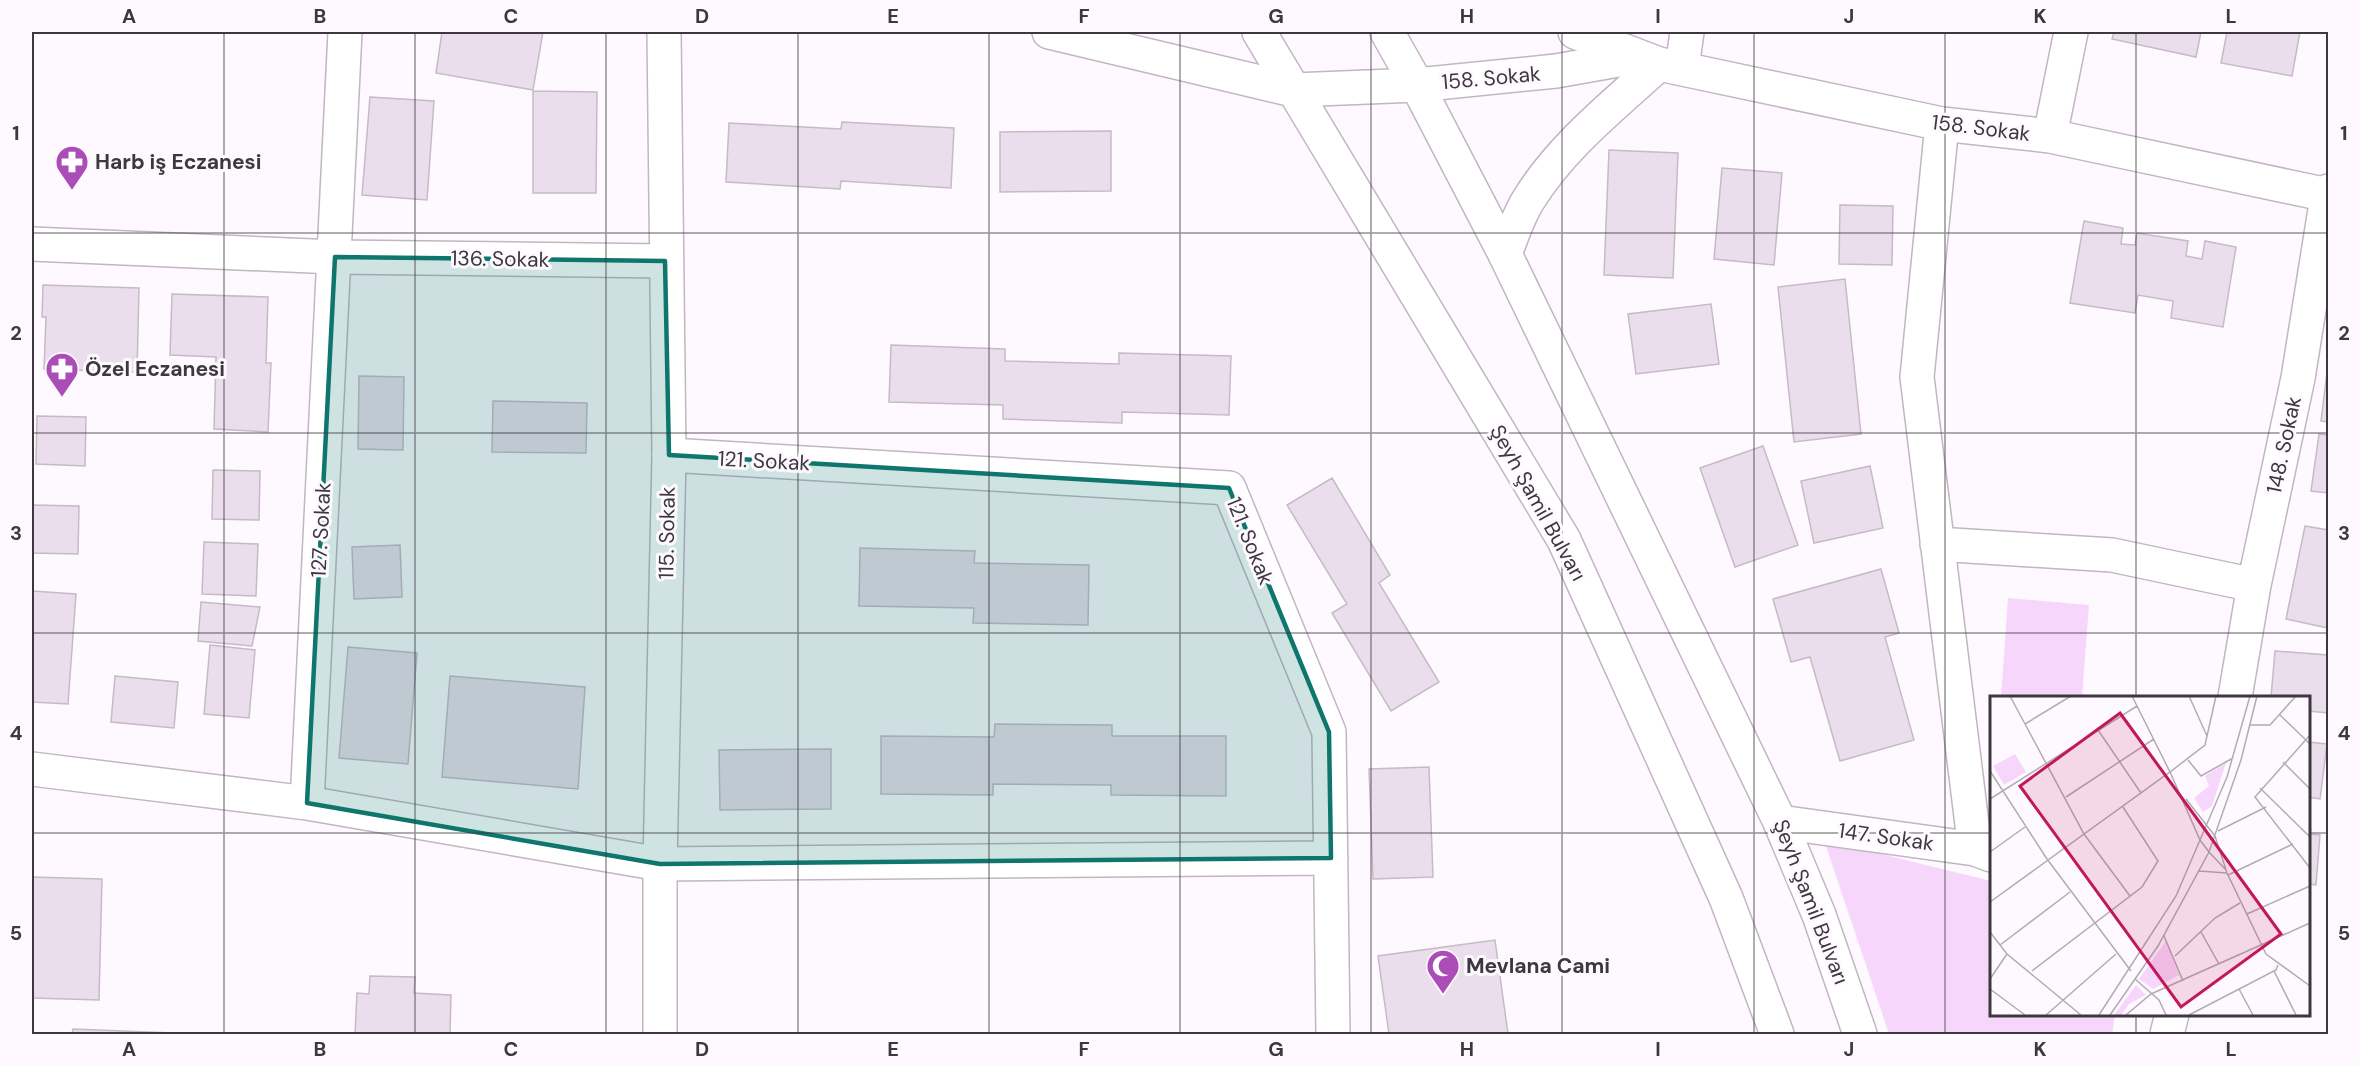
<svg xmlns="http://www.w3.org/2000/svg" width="2360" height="1066" font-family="'DM Sans',sans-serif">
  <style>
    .green { fill: #f7d6fb }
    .building { fill: #eadeec; stroke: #c6bac7; stroke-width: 1.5 }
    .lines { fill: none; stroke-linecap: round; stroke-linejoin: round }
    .minor-casing { stroke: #c1b6c2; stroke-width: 36 }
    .major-casing { stroke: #c1b6c2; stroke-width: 36 }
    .minor { stroke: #fff; stroke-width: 33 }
    .major { stroke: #fff; stroke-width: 33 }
    .marked { fill: #0f766e; fill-opacity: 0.2; stroke: #0f766e; stroke-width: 4.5; stroke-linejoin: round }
    .grid { fill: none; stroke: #3c383d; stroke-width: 1.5; stroke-opacity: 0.55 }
    .labels { text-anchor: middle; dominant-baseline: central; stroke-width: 6; stroke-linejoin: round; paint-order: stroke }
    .street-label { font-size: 21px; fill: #3c383d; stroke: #fef9ff }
    .poi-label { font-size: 21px; font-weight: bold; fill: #3c383d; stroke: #fef9ff; text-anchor: start }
    .inset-road { fill: none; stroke: #b0acb1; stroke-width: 1.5 }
    .view { fill: #c2185b; fill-opacity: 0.15; stroke: #c2185b; stroke-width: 3 }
    .inset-edge { fill: none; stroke: #3c383d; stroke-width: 3 }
    .neatline { fill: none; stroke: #3c383d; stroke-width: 2 }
    .grid-label { font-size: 20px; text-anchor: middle; font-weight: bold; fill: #3c383d }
  </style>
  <rect width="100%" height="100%" fill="#fef9ff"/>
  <path class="green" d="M2008,598L2089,605L2082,697H2001Z
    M1824,840L1991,881V1014H2115L2112,1034H1889Z"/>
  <path class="building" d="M442,32H543L533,90L436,73Z
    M2114,32H2201L2196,57L2112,39Z
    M2227,32H2300L2292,76L2221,63Z
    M533,91L597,92L596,193H533Z
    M370,97L434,101L427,200L362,195Z
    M842,122L954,128L951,188L841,181L840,189L726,182L729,123L841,129Z
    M1111,131V191L1000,192V132Z
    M1609,150L1678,153L1673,278L1604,275Z
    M1722,168L1782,173L1774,265L1714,259Z
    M1840,205L1893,206L1892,265L1839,264Z
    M2084,221L2123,228L2121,244L2135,245L2137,233L2188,241L2186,256L2202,259L2205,241L2236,247L2223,327L2171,318L2173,301L2138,295L2135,313L2070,303Z
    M1845,279L1861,434L1794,442L1778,287Z
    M43,285L139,288L137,372L44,369L46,317H42Z
    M172,294L268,297L266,363H271L268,432L214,429L216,357L170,355Z
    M1711,304L1719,364L1636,374L1628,314Z
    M891,345L1005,349V361L1119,364V353L1231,356L1229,415L1122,412V423L1003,419V405L889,402Z
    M2328,364V422L2321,421Z
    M359,376L404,377L403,450L358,449Z
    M493,401L587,403L586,453L492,452Z
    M37,416L86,417L85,466L36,464Z
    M2319,434L2328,435V493L2311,491Z
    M1763,446L1798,545L1735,567L1700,468Z
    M1870,466L1883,528L1814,543L1801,481Z
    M213,470L260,471L259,520L212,519Z
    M1332,478L1390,575L1379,583L1439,682L1391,711L1332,613L1347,604L1287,505Z
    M32,505L79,506L78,554L32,553Z
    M2305,526L2328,530V628L2286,619Z
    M204,542L258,544L256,596L202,594Z
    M400,545L402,597L354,599L352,547Z
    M860,548L975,551L974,563L1089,565L1088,625L973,623L974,608L859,606Z
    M1881,569L1899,633L1885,637L1914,740L1840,761L1810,657L1791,662L1773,599Z
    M32,591L76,594L68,704L32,702Z
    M201,602L260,607L252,646L198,641Z
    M210,645L255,650L249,718L204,714Z
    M348,647L417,653L408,764L339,758Z
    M2275,651L2328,655V713L2308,711V697H2271Z
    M115,676L178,682L174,728L111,722Z
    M450,676L585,687L578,789L442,777Z
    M995,724L1112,725V736H1226V796L1111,795V785L993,784V795L881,794V736L994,737Z
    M2308,742L2327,744L2320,799L2308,797Z
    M831,749V809L720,810L719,750Z
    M1429,767L1433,877L1373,879L1369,769Z
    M2308,834L2320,835L2316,885L2308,884Z
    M32,877L102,879L99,1000L32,998Z
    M1495,940L1508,1034H1389L1378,956Z
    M370,976L415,977L414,993L451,995L450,1034H355L357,993L369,994Z
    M73,1029L173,1033V1034H72Z"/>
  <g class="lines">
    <g class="minor-casing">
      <path id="minor" d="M1575,32L1659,64L1942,124L2050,136L2328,195
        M1682,68L1687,32
        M1417,85L1556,71L1635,57
        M1942,124L1917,377L1975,849
        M2050,136L2071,32
        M32,244L335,257L665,261
        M1505,254C1512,236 1518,216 1529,199C1562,146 1613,106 1659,64
        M669,455L1229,488L1329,732L1333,1034
        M1937,544L2112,555L2254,585
        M2235,697L2254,585L2298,378L2328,191
        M32,769L307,803L660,864L1331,858
        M307,803L345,32
        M1780,822L1975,849L1991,855
        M2167,1034L2172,1014"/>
    </g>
    <g class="major-casing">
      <path id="major" d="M1049,32L1293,90L1417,85
        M1259,32L1564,540L1726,898L1777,1034
        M1387,32L1417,85L1505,254L1780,822L1819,915L1860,1034
        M660,1034V864L669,455L664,32"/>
    </g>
    <use href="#minor" class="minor"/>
    <use href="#major" class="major"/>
  </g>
  <path class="marked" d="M335,257L665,261L669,455L1229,488L1329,732L1331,858L660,864L307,803Z"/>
  <path class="grid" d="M224,32V1034M415,32V1034M606,32V1034M798,32V1034M989,32V1034M1180,32V1034M1371,32V1034M1562,32V1034M1754,32V1034M1945,32V1034M2136,32V697M32,233H2328M32,433H2328M32,633H2328M32,833H1991M2308,833H2328M2136,1014V1034"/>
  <defs>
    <g id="pharmacy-pin" transform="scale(1.725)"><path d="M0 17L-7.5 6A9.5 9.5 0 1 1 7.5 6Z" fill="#ab4db7" stroke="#fef9ff"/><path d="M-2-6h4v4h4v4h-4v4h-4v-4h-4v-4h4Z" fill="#fff"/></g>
    <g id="mosque-pin" transform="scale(1.725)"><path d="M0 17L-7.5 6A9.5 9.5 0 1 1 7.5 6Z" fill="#ab4db7" stroke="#fef9ff"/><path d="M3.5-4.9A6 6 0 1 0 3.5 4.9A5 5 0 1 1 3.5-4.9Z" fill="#fff"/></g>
  </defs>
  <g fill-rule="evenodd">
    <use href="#pharmacy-pin" x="72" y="162"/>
    <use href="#pharmacy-pin" x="62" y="369"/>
    <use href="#mosque-pin" x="1443" y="966"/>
  </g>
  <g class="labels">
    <g class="street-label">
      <text transform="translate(1491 78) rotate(-5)">158. Sokak</text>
      <text transform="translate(1981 128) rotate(7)">158. Sokak</text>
      <text transform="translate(500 259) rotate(1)">136. Sokak</text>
      <text transform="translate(2284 445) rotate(-78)">148. Sokak</text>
      <text transform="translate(764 461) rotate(3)">121. Sokak</text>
      <text transform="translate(1538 503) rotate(61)">Şeyh Şamil Bulvarı</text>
      <text transform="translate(321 530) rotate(-87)">127. Sokak</text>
      <text transform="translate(667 533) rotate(-89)">115. Sokak</text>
      <text transform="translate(1250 541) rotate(68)">121. Sokak</text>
      <text transform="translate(1886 837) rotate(8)">147. Sokak</text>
      <text transform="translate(1811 902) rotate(69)">Şeyh Şamil Bulvarı</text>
    </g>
    <g class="poi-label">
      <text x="95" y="162">Harb iş Eczanesi</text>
      <text x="85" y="369">Özel Eczanesi</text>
      <text x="1466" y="966">Mevlana Cami</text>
    </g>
  </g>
  <g transform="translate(1990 696)">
    <rect width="320" height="320" fill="#fef9ff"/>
    <path d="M25,58L36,76L14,89L3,70ZM236,67L222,110L213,116L204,102L219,90L215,80ZM176,245L189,279L163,293L149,283ZM146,289L156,299L139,308L131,319H124Z" fill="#f7d6fb"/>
    <path class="inset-road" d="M20,0L94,138L140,200M142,0L180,76L215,49L226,0M199,0L217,40M290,19L320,48M35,28L81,0M260,29H280L306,0M108,34L151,97M320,39L265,101L320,172M198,64L211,80L243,62M293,66L320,93M0,75L57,163L141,275M270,92L320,141M76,101L164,43M0,103L147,10M196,103L225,140M228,135L276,111M225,140L237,177L276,258L320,290M0,156L35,131M219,156L236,174M209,175L237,177M238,179L303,148M0,206L180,76L210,144L219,156M257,218L320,190M0,236L17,258L91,319M211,236L229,268M174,240L193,285M10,249L80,196M185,260L225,222L250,207M42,275L152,191L168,165L133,111M284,275L306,319M0,283L17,258M145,283L169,304L176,319M0,293L35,319M249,293L263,319M56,319L126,258M109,319L186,200L237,81L260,0M120,319L168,250L219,156L251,64L267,0M136,319L161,298L320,227M199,319L286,274L288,269"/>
    <path class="view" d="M130,17L291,238L191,311L30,90Z"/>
    <rect width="320" height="320" class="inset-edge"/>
  </g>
  <rect width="2360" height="1066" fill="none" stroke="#fef9ff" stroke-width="66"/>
  <rect x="33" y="33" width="2294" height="1000" class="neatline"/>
  <g class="grid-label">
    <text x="129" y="23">A</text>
    <text x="320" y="23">B</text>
    <text x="511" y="23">C</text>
    <text x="702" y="23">D</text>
    <text x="893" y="23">E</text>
    <text x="1084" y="23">F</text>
    <text x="1276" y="23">G</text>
    <text x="1467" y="23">H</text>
    <text x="1658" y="23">I</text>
    <text x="1849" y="23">J</text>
    <text x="2040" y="23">K</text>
    <text x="2231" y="23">L</text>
    <text x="16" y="140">1</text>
    <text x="2344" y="140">1</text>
    <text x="16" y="340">2</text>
    <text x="2344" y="340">2</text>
    <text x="16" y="540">3</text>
    <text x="2344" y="540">3</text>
    <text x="16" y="740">4</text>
    <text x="2344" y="740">4</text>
    <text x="16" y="940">5</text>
    <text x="2344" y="940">5</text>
    <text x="129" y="1056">A</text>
    <text x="320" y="1056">B</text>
    <text x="511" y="1056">C</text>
    <text x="702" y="1056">D</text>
    <text x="893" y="1056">E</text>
    <text x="1084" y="1056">F</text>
    <text x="1276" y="1056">G</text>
    <text x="1467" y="1056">H</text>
    <text x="1658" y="1056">I</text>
    <text x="1849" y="1056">J</text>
    <text x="2040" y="1056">K</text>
    <text x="2231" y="1056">L</text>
  </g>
</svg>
